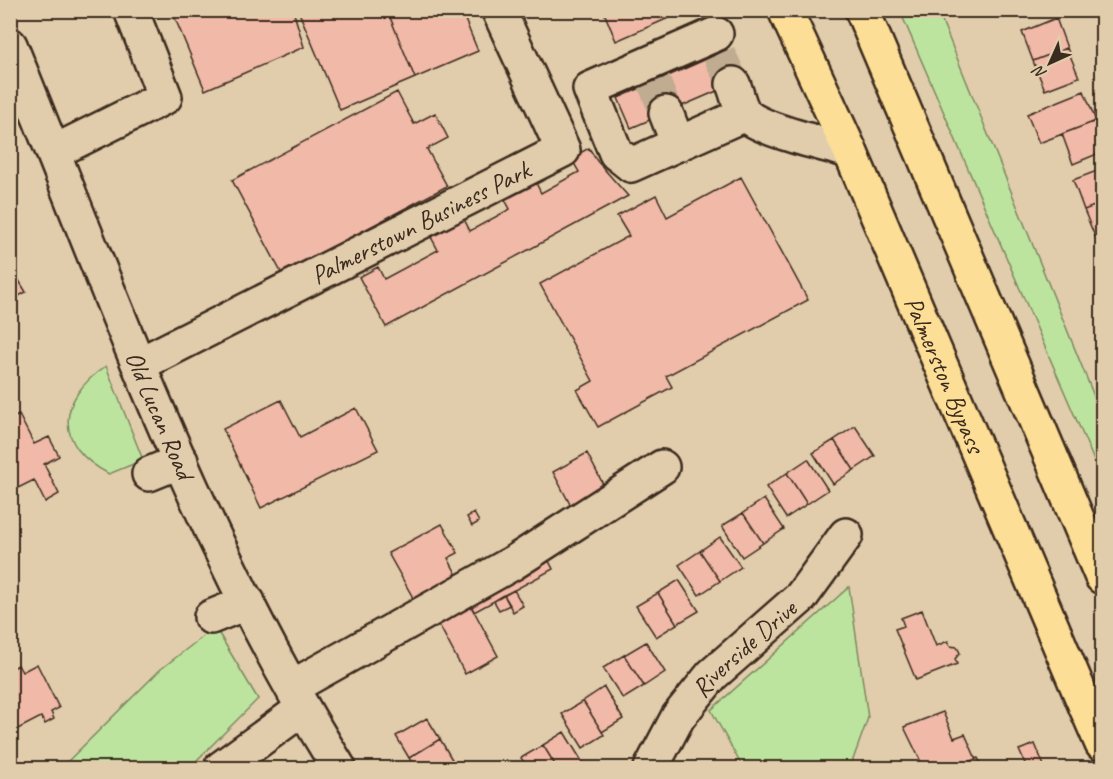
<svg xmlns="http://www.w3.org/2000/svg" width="1113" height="779" font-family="Caveat,sans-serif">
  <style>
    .green { fill: #bde49f; stroke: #7c875e; stroke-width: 1.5 }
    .building { fill: #f1b9a7; stroke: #3b2a1e; stroke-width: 1.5 }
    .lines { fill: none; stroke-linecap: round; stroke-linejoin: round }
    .minor-tunnel { stroke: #c0ac90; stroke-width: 33; stroke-dasharray: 33 16; stroke-linecap: butt }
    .minor-casing { stroke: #3b2a1e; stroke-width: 38 }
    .major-casing { stroke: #3b2a1e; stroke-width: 38 }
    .highway-casing { stroke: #3b2a1e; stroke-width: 38 }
    .minor { stroke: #e1cdac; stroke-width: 33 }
    .major { stroke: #fcde96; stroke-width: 33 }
    .highway { stroke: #fcde96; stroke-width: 33 }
    .labels { text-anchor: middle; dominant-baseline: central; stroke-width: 4.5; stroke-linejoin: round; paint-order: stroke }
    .street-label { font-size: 26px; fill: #3b2a1e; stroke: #e1cdac }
  </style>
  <rect width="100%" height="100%" fill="#e1cdac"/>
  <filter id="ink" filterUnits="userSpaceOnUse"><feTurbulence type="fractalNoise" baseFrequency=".0167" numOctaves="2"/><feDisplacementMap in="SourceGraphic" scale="12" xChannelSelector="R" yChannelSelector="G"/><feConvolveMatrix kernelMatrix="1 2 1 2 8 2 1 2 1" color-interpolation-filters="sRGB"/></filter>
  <g filter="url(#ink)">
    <path class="green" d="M900,11H938L1102,416V479Z
      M106,366L143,460L109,474C53,445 57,399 106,366Z
      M849,587L868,718L850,768H743L711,710Z
      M215,627L258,699L189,768H61L161,669Z"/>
    <path class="building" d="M293,10L304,47L205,90L172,11Z
      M298,10H387L415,78L340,110Z
      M387,10H461L478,51L415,78Z
      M603,10H687L616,41Z
      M1056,18L1067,48L1033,61L1022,32Z
      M1067,48L1079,77L1045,90L1033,61Z
      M727,50L740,81L631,128L618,98Z
      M1084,91L1096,121L1039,143L1027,114Z
      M397,92L414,124L435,113L448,138L427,149L447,186L282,274L232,180Z
      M1096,121L1102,138V152L1073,164L1062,134Z
      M589,148L597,161L628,196L386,327L359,277L378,267L384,279L438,250L431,237L464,219L470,231L510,209L503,196L534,179L541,193L579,172L571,158Z
      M1102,169V203L1084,210L1073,180Z
      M741,177L808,300L666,376L672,387L598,427L577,390L593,381L540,284L629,236L617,216L656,195L667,217Z
      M1102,203V237L1096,239L1084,210Z
      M12,269L26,292L10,301V270Z
      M281,400L300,437L356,408L378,450L261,508L223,429Z
      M19,415L34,444L49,437L59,456L44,464L59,494L45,502L34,480L10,492V419Z
      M855,426L875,456L854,470L834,440Z
      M834,440L854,470L833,484L813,453Z
      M587,453L605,488L571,506L553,472Z
      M808,459L828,490L807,504L787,473Z
      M787,473L807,504L786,518L766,487Z
      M764,499L784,529L763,543L743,513Z
      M474,513L479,522L472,526L467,517Z
      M743,513L763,543L742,557L722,526Z
      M442,524L458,553L448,558L459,579L416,603L388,553Z
      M720,537L741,567L720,581L700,551Z
      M700,551L720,581L699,595L679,565Z
      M546,555L553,569L474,612L467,598Z
      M679,580L699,611L677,624L658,593Z
      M514,590L523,606L513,612L504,595Z
      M658,593L677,624L656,637L636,606Z
      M504,595L510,605L499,610L494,601Z
      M467,598L498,656L465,674L434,615Z
      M922,610L936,646L948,641L950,646L957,647L960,653L955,659L957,664L916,680L895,629L904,626L901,618Z
      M646,642L665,672L644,686L624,655Z
      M624,655L644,686L623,699L603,668Z
      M37,664L59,708L51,712L54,719L45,724L41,717L10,733V670L18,665L22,672Z
      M604,687L623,719L602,732L583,701Z
      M583,701L604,735L583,748L562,714Z
      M943,712L954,738L965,734L976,759L951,768H924L904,727Z
      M427,718L440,739L409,758L396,736Z
      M564,732L583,763L574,768H557L543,745Z
      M440,739L457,768H416L409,758Z
      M1035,744L1045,768H1027L1019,750Z
      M543,745L557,768H528L521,758Z
      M978,758L983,768H951L976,759Z"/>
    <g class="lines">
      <path class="minor-tunnel" d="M719,54L733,84
        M654,82L666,113"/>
      <g class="minor-casing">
        <g id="minor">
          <path d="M716,34L590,89L616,153L631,165L745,114"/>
          <path id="s1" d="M10,45C110,290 199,544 339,768"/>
          <path d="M733,84C737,92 739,107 745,114C760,130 828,145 850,151"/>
          <path d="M666,113L678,144"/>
          <path d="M54,152L165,97L131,10"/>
          <path id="s2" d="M140,364L563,150L499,11"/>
          <path d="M149,474L181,461"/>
          <path d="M211,617L248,602"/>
          <path d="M292,687L513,563L662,467"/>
          <path d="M221,768L302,709"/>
          <path id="s3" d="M651,768L678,717L712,675L801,597L846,535"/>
        </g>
      </g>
      <g class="major-casing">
        <g id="major">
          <path id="s4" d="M785,10L850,151L1086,707L1100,733"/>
          <path d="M862,10L1102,577"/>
        </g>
      </g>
      <g class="highway-casing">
        <path id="highway" d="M1086,707L1102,744"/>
      </g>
      <use href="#minor" class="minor"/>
      <use href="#major" class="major"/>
      <use href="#highway" class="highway"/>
    </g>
  </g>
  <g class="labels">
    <g class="street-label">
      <text stroke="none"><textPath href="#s2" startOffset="314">Palmerstown Business Park</textPath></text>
      <text stroke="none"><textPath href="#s4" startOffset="398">Palmerston Bypass</textPath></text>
      <text stroke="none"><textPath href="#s1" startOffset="399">Old Lucan Road</textPath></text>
      <text stroke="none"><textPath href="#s3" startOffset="153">Riverside Drive</textPath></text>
    </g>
  </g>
  <rect width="1113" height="779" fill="none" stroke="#e1cdac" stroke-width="36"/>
  <rect x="18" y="18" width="1077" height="743" fill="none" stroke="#3b2a1e" stroke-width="2" filter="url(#ink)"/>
  <g transform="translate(1050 63) rotate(225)" stroke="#e1cdac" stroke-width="4.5" paint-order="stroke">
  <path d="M0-4.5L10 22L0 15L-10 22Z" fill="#3b2a1e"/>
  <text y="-9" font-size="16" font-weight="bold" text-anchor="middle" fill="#3b2a1e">N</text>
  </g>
</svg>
